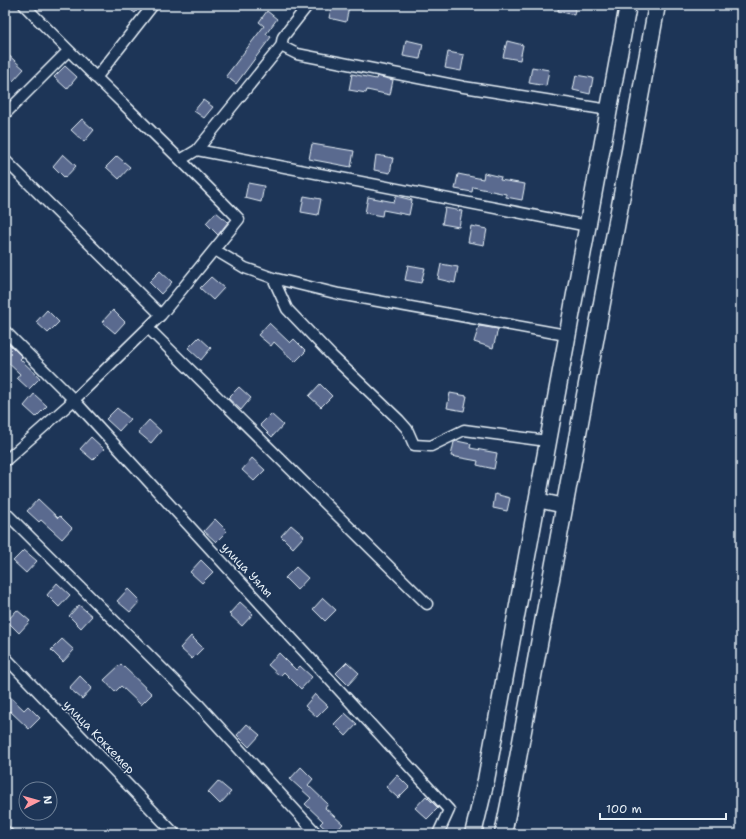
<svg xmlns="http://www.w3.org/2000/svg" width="746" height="839" font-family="'Shantell Sans',sans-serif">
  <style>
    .building { fill: #5a6b8f; stroke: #e8f1f8 }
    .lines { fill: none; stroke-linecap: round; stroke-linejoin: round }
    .street-casing { stroke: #e8f1f8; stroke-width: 13 }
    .secondary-casing { stroke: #e8f1f8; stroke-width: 17 }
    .primary-casing { stroke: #e8f1f8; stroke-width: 19 }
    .street { stroke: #1d3557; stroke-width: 10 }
    .secondary { stroke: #1d3557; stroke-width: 14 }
    .primary { stroke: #1d3557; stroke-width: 16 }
    .labels { text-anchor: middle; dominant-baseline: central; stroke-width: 3.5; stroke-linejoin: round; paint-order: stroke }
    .street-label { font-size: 12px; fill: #e8f1f8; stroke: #1d3557 }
  </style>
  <rect width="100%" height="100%" fill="#1d3557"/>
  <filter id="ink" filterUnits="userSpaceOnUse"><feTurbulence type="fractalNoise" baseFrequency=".025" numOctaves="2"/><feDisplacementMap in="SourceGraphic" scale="8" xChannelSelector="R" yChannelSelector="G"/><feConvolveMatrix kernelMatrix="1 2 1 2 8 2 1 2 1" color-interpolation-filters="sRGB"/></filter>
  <g filter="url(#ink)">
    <path class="building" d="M124,5H141L135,13Z
      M332,5L349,6L346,22L329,18Z
      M559,5H576L574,15L558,11Z
      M267,11L277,19L266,34L271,37L236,84L226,76L264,26L259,22Z
      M406,40L423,44L420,59L403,56Z
      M507,41L523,45L520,60L503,57Z
      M5,52L24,69L13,81L5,73Z
      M448,52L464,55L461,71L445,68Z
      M65,66L77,77L67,89L54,77Z
      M532,67L549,70L546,86L529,83Z
      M352,74L376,79L377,76L393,80L390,95L367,90L366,93L349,90Z
      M576,75L593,78L590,94L573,90Z
      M203,100L213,107L204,118L194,111Z
      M82,119L94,130L84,142L71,130Z
      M312,144L354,151L351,167L309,159Z
      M63,154L76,166L65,178L53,166Z
      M376,155L393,158L390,173L374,170Z
      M117,156L130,167L119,179L106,167Z
      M484,173L501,177L500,180L525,184L522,200L506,197V194L473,187L472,192L455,189L458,174L483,179Z
      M248,183L264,186L261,202L245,198Z
      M304,196L321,199L318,215L301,212Z
      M396,196L412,200L409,215L383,210L382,216L365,213L368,197L394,202Z
      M445,208L462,211L459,227L442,224Z
      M216,212L228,222L218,235L206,223Z
      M471,226L487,229L484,245L468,242Z
      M441,264L458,267L455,283L438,279Z
      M408,265L425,268L421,283L405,280Z
      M160,271L172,282L161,294L149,282Z
      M211,277L224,288L213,300L200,288Z
      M47,310L59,322L48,333L36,322Z
      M113,310L125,322L115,333L102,322Z
      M269,323L290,343L294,339L306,351L295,362L274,342L271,346L258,335Z
      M479,326L498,329L493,348L474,342Z
      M199,337L211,348L201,360L188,348Z
      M5,340L22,357L20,359L40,378L29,389L17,378L20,374L5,360Z
      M320,384L332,396L321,407L309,396Z
      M239,387L251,398L241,410L228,398Z
      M450,393L467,396L464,411L447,408Z
      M34,394L47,406L36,417L24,406Z
      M117,408L130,419L119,431L106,419Z
      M271,414L283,425L272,437L260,425Z
      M149,420L161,431L151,443L138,432Z
      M91,437L104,449L93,460L80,449Z
      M457,441L471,444L470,448L497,453L494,469L477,465L478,461L451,456L454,442Z
      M252,458L265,470L254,481L242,470Z
      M495,494L510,498L507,511L493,508Z
      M38,499L58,518L60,516L72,528L62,539L41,520L39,522L27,511Z
      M215,519L227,531L216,542L204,531Z
      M291,525L304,536L293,548L281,536Z
      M24,550L37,561L26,573L13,561Z
      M201,560L213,572L202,583L190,572Z
      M296,567L308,578L297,590L285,578Z
      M57,583L70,595L59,607L47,595Z
      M128,589L140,601L130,612L117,601Z
      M323,598L336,610L325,621L313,609Z
      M240,602L253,614L242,626L229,614Z
      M79,605L92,616L81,628L69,616Z
      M17,610L30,621L19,633L7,621Z
      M191,636L203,648L192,659L180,648Z
      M62,639L74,650L63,662L51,650Z
      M279,653L296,670L300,666L312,677L301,689L284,672L280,676L268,665Z
      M347,662L359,673L348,685L336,673Z
      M121,664L152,694L141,705L121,686L115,692L104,680Z
      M80,676L92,688L82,699L69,688Z
      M5,692L24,710L28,706L40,718L29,729L10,711L5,716Z
      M315,694L328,706L317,717L305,706Z
      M345,713L357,724L346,736L334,724Z
      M247,724L260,735L249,747L237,735Z
      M301,767L313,779L308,785L328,804L325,808L343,824L334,834H331L320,824L323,821L305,804L311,798L290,779Z
      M397,775L409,787L398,798L386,787Z
      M218,781L231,792L220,804L208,792Z
      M426,796L438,808L427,819L415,808Z"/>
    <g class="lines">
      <g class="street-casing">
        <path id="street" d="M308,5L283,37L281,46L297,54L464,87L609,110
          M96,78L153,5
          M5,114L68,51
          M197,150L588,226
          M182,159L197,150L281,46
          M5,160L161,315
          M215,250L245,268L273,278L339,294L566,335
          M273,278L287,309L332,356L399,420L407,429L414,445L431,446L464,430L547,441
          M148,328L427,604
          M5,331L74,400L449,810L438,834
          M5,461L74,400L161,315L239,219C169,146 94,78 24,5
          M5,512L198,704L317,834
          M5,657L175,834
          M5,831L8,834"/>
      </g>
      <g class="secondary-casing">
        <path id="secondary" d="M537,500L565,506"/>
      </g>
      <g class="primary-casing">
        <path id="primary" d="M473,834L486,780L628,5
          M503,834L513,785L657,5"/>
      </g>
      <use href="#street" class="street"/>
      <use href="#secondary" class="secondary"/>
      <use href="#primary" class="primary"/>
    </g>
  </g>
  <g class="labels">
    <g class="street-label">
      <text transform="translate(247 570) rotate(47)">улица Уялы</text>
      <text transform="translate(99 737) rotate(46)">улица Коккемер</text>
    </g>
  </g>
  <rect width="746" height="839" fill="none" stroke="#1d3557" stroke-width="20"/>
  <rect x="10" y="10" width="726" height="819" fill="none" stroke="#e8f1f8" stroke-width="1.5" filter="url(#ink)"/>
  <g transform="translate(38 801) rotate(84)"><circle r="19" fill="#1d3557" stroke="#6e8097"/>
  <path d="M0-3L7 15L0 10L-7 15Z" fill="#ff9aa2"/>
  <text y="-6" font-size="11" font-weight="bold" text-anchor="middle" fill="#e8f1f8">N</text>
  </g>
  <path d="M600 813v6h126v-6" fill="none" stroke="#e8f1f8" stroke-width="2"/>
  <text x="606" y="813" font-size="12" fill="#e8f1f8" stroke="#1d3557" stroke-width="3" paint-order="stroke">100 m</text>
</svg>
